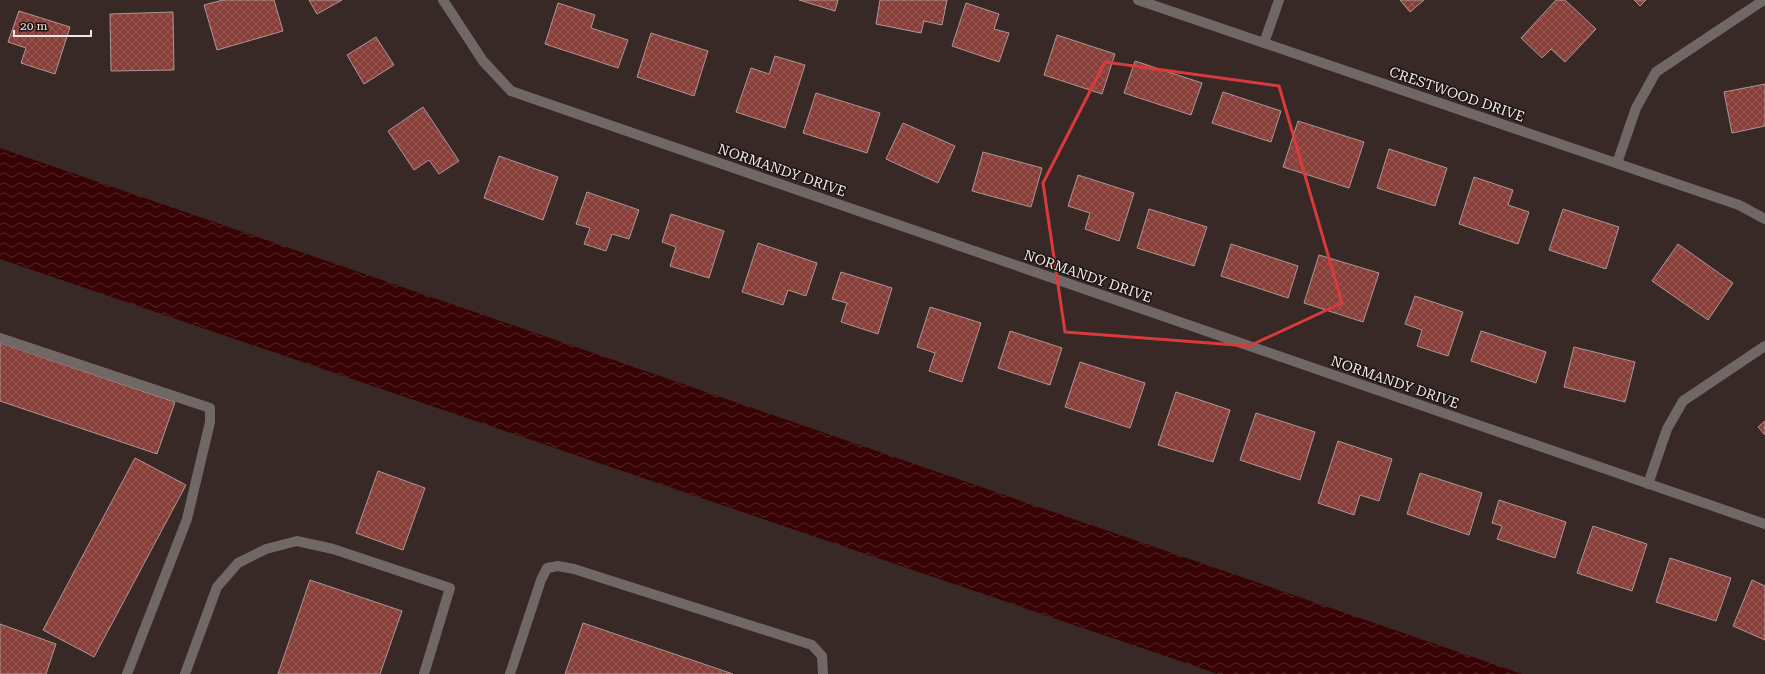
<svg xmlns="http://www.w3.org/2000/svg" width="1765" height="674" font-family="'Roboto Serif',serif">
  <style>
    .water { fill: url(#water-waves) }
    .building { fill: url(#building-cross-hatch); stroke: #ac9896 }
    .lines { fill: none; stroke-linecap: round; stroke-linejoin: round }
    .service { stroke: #706766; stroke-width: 10 }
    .minor { stroke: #706766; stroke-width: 10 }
    .marked { fill: none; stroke: #d93b3b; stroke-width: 3; stroke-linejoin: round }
    .labels { text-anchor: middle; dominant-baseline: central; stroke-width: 3; stroke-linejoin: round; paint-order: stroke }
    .street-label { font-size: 14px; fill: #f4e9e7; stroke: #1a1312 }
  </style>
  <defs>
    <pattern id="water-waves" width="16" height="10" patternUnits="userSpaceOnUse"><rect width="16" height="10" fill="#370305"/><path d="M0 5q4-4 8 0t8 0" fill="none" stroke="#552829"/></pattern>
    <pattern id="building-cross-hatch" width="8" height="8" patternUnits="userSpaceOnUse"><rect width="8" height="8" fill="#883f3a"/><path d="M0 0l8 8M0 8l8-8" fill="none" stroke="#995b56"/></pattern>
  </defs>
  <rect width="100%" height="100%" fill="#382826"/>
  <path class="water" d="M0,148L1522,674H1218L0,259Z"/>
  <path class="building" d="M223,0H274L283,31L217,50L204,5Z
    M309,0H342L317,14Z
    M799,0H838L835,11Z
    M880,0H947L942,25L924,21L921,33L876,24Z
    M1400,0H1424L1410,12Z
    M1556,0H1565L1596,29L1565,62L1551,49L1542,58L1521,38Z
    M1634,0H1646L1640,6Z
    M558,3L595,15L591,28L628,40L618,68L545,44Z
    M966,3L999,14L994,29L1009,33L999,62L952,46Z
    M19,11L70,27L55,74L21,63L26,48L8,42Z
    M173,12L174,70L111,71L110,14Z
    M651,33L708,51L694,96L637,77Z
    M1057,35L1115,54L1102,94L1044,75Z
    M376,37L394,65L364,84L347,55Z
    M775,56L805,65L785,128L736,112L751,68L769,74Z
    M1135,61L1202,83L1191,115L1124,93Z
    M1765,84V126L1732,133L1724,92Z
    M1223,92L1281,111L1271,142L1212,123Z
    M816,93L880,113L867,153L803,133Z
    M423,107L459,161L439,174L429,160L414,170L388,131Z
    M1298,121L1364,142L1349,188L1283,167Z
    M903,123L955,146L938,183L886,159Z
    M1389,149L1447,168L1435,206L1377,188Z
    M983,152L1042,168L1031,207L972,191Z
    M499,156L558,177L543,220L484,198Z
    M1078,175L1134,193L1119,241L1085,229L1090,213L1068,206Z
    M1474,177L1513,190L1508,205L1529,212L1518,244L1459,224Z
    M587,192L639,210L629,239L612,234L606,251L584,244L590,228L576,224Z
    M1149,209L1207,227L1194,266L1137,248Z
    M1563,209L1619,227L1606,269L1549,250Z
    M671,214L724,231L709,278L670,266L676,247L662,242Z
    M758,243L817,263L806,296L788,290L783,305L742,292Z
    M1231,244L1298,266L1288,298L1221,276Z
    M1678,244L1733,283L1708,320L1652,281Z
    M1319,255L1379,273L1363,322L1304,303Z
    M841,272L892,288L878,334L841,322L847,303L832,299Z
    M1415,296L1463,312L1448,356L1417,346L1422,330L1405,324Z
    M930,307L981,323L962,382L929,371L935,353L917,347Z
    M1010,331L1062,348L1050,385L998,368Z
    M1481,331L1546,352L1536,383L1471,361Z
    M0,343L175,402L157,454L0,401Z
    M1574,347L1635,362L1625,402L1564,387Z
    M1080,362L1145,383L1130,428L1065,407Z
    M1176,392L1230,410L1213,462L1158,445Z
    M1256,413L1315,432L1300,480L1240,460Z
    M1765,421V435L1758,427Z
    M1338,441L1392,459L1379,501L1360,495L1354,515L1318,503Z
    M135,458L186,485L94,657L43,630Z
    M378,471L425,488L403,550L356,533Z
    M1420,473L1482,493L1469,535L1407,514Z
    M1499,500L1566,522L1555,558L1497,539L1502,526L1492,523Z
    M1593,526L1647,544L1632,591L1577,573Z
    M1670,558L1731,578L1716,621L1656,602Z
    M310,580L402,611L380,674H278Z
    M1752,580L1765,586V640L1733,626Z
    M583,623L733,674H565Z
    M0,624L56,644L46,674H0Z"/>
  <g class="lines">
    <path class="service" d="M0,338L210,408V422L187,519L127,674
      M185,674L217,587L238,563L266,549L297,541L333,549L450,588L424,674
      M510,674L541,580L547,568L558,566L574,569L812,645L822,656L823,674"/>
    <path class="minor" d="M443,0L483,61L511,91L1765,524
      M1138,0L1739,205L1765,219
      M1264,43L1279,0
      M1617,163L1636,108L1656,72L1764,0
      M1648,484L1667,429L1683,401L1765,346"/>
  </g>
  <path class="marked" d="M1105,62L1279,86L1342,303L1249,346L1065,332L1043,183Z"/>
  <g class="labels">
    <g class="street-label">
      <text transform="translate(1457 94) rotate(19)">CRESTWOOD DRIVE</text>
      <text transform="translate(782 170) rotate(19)">NORMANDY DRIVE</text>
      <text transform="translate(1088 276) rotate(19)">NORMANDY DRIVE</text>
      <text transform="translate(1395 382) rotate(19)">NORMANDY DRIVE</text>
    </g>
  </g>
  <path d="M14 30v6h77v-6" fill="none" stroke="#f4e9e7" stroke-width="2"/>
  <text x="20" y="30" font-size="12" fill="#f4e9e7" stroke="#1a1312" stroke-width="3" paint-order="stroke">20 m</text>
</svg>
